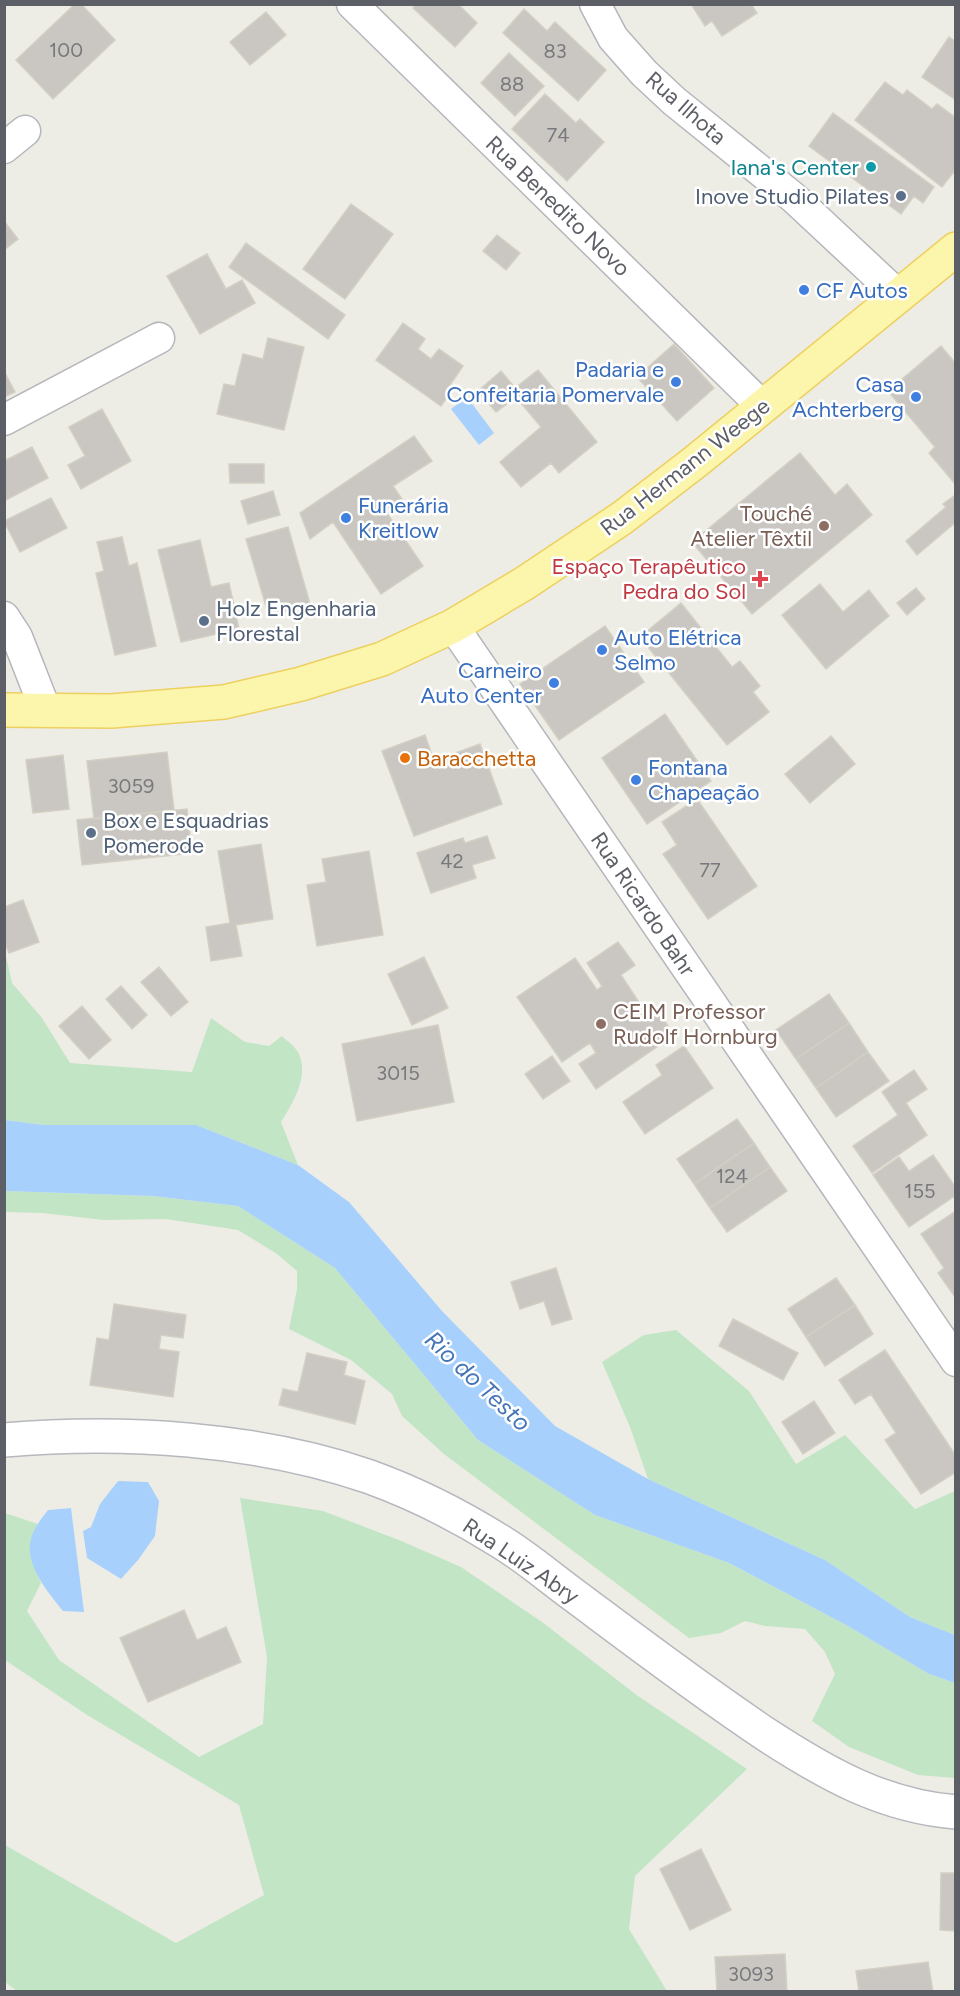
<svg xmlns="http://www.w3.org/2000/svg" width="960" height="1996" font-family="Figtree,sans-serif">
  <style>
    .green { fill: #c2e5c5 }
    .water { fill: #a7d1fc }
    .building { fill: #cac7c2; stroke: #d3cfc3; stroke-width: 1.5 }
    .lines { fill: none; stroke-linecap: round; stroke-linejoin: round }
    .street-casing { stroke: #b5b6bb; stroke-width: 33 }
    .secondary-casing { stroke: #b6b8be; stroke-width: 36 }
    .primary-casing { stroke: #edd05f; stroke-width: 36 }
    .street { stroke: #fff; stroke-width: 30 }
    .secondary { stroke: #fff; stroke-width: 33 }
    .primary { stroke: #fcf5ac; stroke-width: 33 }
    .culture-dot { fill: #0f9aa8; stroke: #fff; stroke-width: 2 }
    .service-dot { fill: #5c6f8a; stroke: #fff; stroke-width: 2 }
    .shop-dot { fill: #3f7fe0; stroke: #fff; stroke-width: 2 }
    .education-dot { fill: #8d6e63; stroke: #fff; stroke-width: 2 }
    .health-dot { fill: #e0444e; stroke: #fff; stroke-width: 2 }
    .food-dot { fill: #e8710a; stroke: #fff; stroke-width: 2 }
    .labels { text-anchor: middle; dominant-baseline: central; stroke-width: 5; stroke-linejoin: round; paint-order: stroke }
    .number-label { font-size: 20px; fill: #78797c }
    .street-label { font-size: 22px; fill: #5c5f65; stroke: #fff }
    .culture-label { font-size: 22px; fill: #0d838f; stroke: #fff; text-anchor: end }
    .service-label { font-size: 22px; fill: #4e5e75; stroke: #fff; text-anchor: start }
    .shop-label { font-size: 22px; fill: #366cbe; stroke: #fff; text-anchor: start }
    .education-label { font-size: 22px; fill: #785e54; stroke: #fff; text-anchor: end }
    .health-label { font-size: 22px; fill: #be3a42; stroke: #fff; text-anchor: end }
    .food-label { font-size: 22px; fill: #c56008; stroke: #fff; text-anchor: start }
    .water-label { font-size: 24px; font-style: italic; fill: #4675b6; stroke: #fff }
  </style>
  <rect width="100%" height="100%" fill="#eeede5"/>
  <path class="green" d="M4,947L12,983L42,1018L70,1063L192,1072L211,1018L245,1042L269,1046L282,1036C287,1041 296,1047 299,1054C309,1076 293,1103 281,1122L298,1165L196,1125H44L5,1120Z
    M5,1191L152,1196L238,1206L335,1268L478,1440L595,1515L729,1563L846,1625L929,1674L955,1683V1778L918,1775L849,1747L812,1721L835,1674L825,1652L805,1629L765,1626L745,1621L721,1633L689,1638L444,1454L402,1416L392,1394L351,1360L289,1329L297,1289V1271L277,1254L238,1230L166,1219L104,1220L42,1213L5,1212Z
    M676,1330L749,1391L796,1464L845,1435L915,1509L955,1491V1635L910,1617L825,1560L648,1479L630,1427L602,1362L644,1335Z
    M240,1498L323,1511L399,1540L461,1567L542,1622L638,1696L747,1769L635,1876L629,1929L667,1991L18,1992L5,1982V1845L176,1943L264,1895L239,1805L87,1715L5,1660V1513L38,1524C26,1550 31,1557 41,1583L27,1611L59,1660L199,1757L263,1724L267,1657Z"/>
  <path class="water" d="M467,397L494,433L479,445L451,409Z
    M5,1120L44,1125H196L298,1165L349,1202L442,1311L555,1426L648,1479L825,1560L910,1617L955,1635V1683L929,1674L846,1625L729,1563L595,1515L478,1440L335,1268L238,1206L152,1196L5,1191Z
    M118,1481L148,1482L159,1501L155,1536L138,1560L121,1579L87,1558L83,1531L91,1527L100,1504Z
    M71,1508L84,1612L63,1611C48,1592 24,1565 31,1539C34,1528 41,1519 48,1510Z"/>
  <path class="building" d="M75,4H81L115,40L53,99L16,60Z
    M416,4H458L477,23L455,47L413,8Z
    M691,4H751L757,13L722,36L712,21L705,26Z
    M524,9L547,31L555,22L606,70L578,101L503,33Z
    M266,12L286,35L250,65L230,42Z
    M949,37L956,42V100L922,77Z
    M509,53L544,86L515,116L481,83Z
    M885,82L903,95L907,90L932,109L937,104L956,118V169L942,187L855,120Z
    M545,94L576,123L580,119L604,142L567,181L512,129Z
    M833,113L934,187L923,203L914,196L901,214L809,146Z
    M351,204L393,234L345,299L303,269Z
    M4,221L18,239L4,250Z
    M497,235L520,253L506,270L483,251Z
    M246,243L345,315L328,339L229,267Z
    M207,254L226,289L242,280L255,303L200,334L167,276Z
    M403,323L425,339L418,349L431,359L439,349L463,366L450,385L454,388L441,406L376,360Z
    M268,338L304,347L284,430L217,414L224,384L235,386L243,354L263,359Z
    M674,344L714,388L677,421L637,377Z
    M941,346L956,364V485L929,453L935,447L888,391Z
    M538,370L597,442L559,473L551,463L521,487L500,462L541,427L516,397L496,412L478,391L501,371L515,388Z
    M4,371L15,392L4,397Z
    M102,409L131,461L81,489L68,465L85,456L69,427Z
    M414,436L432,461L393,486L402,499L385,510L423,566L381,594L333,522L310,539L300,513Z
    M32,447L48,478L4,501V461Z
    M800,453L835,495L847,484L872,515L752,614L692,542Z
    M229,464H264V483H230Z
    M273,491L280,515L248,524L241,501Z
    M954,496L956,498V522L917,555L906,541L946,507L943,504Z
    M51,498L67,528L20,552L4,521Z
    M288,527L310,604L269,616L246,539Z
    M122,537L129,566L137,563L156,646L115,655L96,573L104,571L97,542Z
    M200,540L211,587L229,583L239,629L181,642L158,550Z
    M820,584L843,612L869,590L889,616L826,669L782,615Z
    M916,588L925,599L907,615L897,603Z
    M681,603L732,667L740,661L760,686L753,692L769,712L727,745L640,637Z
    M605,626L644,682L559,740L520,684Z
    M665,714L711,781L647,824L602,758Z
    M425,735L434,761L480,744L502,804L414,836L382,751Z
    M831,736L855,764L810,803L785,774Z
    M167,752L174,810L94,819L87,761Z
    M63,755L69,809L33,813L26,760Z
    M697,799L757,886L708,919L663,854L677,845L662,822Z
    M187,809L192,853L82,865L77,820Z
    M487,836L495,858L472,865L476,878L431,893L417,853L463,838L465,843Z
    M261,844L273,919L236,925L242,956L211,961L206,927L230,923L218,851Z
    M369,851L383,935L317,946L307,885L326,882L322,859Z
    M23,900L39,942L9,953L4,941V907Z
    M618,942L635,965L621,975L646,1013L656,1008L674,1035L596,1089L579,1064L596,1053L590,1043L562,1062L517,997L575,958L597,990L602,986L587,963Z
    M424,957L448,1008L412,1025L388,974Z
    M159,967L188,1002L171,1016L141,982Z
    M121,986L147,1015L132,1029L106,999Z
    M829,994L849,1023L796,1059L776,1030Z
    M82,1006L111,1040L89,1059L59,1026Z
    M849,1023L868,1052L816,1088L796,1059Z
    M438,1025L454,1102L357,1121L342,1044Z
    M684,1046L713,1088L645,1134L623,1102L662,1075L656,1065Z
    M868,1052L889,1081L836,1117L816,1088Z
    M552,1056L570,1081L543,1099L525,1074Z
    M914,1070L927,1089L906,1103L927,1135L872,1173L853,1146L898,1115L882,1092Z
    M737,1119L754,1143L694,1184L677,1159Z
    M754,1143L770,1167L710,1208L694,1184Z
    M933,1155L956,1188V1195L909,1227L873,1175L899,1157L909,1171Z
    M770,1167L787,1191L727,1232L710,1208Z
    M956,1211V1297H955L938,1273L944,1268L921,1234Z
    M556,1268L572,1319L552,1325L544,1301L520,1309L511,1282Z
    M836,1278L855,1305L806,1337L788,1309Z
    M114,1304L186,1315L183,1338L161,1335L159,1349L179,1352L173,1397L90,1385L97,1338L109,1340Z
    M855,1305L873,1334L825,1366L806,1337Z
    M733,1319L798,1353L783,1380L719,1346Z
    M885,1350L956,1456V1472L921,1494L885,1440L896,1433L871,1394L855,1404L839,1380Z
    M307,1353L347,1362L344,1375L365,1381L355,1424L279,1405L283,1389L298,1392Z
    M814,1401L835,1433L803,1454L782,1422Z
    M184,1610L197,1640L226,1627L241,1662L148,1702L120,1638Z
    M701,1849L731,1910L690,1930L660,1869Z
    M941,1873H956V1931L940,1930Z
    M785,1954L787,1992H717L715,1957Z
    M928,1962L933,1992H859L856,1971Z"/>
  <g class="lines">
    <g class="street-casing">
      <path id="street" d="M352,4L763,407
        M595,4L613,38L644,73L674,101L794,198L899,296
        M4,148L25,131
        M4,420L159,338
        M4,617L17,637L46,711
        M453,626L956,1361"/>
    </g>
    <g class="secondary-casing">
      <path id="secondary" d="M4,1440C123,1430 257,1438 370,1477C414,1493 458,1515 498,1540C525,1556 549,1577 575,1596C638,1643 701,1691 767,1735C827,1774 883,1806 956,1812"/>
    </g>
    <g class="primary-casing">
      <path id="primary" d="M4,710L111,711L224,702L301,684L382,659L453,626L525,583L622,518L695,462L956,249"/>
    </g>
    <use href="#street" class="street"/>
    <use href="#secondary" class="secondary"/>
    <use href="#primary" class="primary"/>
  </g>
  <circle class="culture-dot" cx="871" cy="167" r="6"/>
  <g class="service-dot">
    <circle cx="901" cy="196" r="6"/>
    <circle cx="204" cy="621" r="6"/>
    <circle cx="91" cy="833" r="6"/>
  </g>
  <g class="shop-dot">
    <circle cx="804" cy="290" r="6"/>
    <circle cx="676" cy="382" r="6"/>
    <circle cx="916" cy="397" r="6"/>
    <circle cx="346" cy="518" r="6"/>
    <circle cx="602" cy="650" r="6"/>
    <circle cx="554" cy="683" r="6"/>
    <circle cx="636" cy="780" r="6"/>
  </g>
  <g class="education-dot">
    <circle cx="824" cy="526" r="6"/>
    <circle cx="601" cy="1024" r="6"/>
  </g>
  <path class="health-dot" d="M757 570h6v6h6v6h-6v6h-6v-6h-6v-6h6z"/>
  <circle class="food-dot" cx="405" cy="758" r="6"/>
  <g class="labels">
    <g class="number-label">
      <text x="66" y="50">100</text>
      <text x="555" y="51">83</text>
      <text x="512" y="84">88</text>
      <text x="558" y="135">74</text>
      <text x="131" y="786">3059</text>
      <text x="452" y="861">42</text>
      <text x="710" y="870">77</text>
      <text x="398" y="1073">3015</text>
      <text x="732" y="1176">124</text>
      <text x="920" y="1191">155</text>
      <text x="751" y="1974">3093</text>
    </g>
    <g class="street-label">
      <text transform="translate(686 108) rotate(41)">Rua Ilhota</text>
      <text transform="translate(558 206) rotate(44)">Rua Benedito Novo</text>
      <text transform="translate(685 467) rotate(-38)">Rua Hermann Weege</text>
      <text transform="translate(643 904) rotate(56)">Rua Ricardo Bahr</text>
      <text transform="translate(521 1561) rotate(34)">Rua Luiz Abry</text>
    </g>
    <g class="culture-label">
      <text x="859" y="167">Iana's Center</text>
    </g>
    <g class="service-label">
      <text x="889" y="196" text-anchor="end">Inove Studio Pilates</text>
      <text x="216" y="608">Holz Engenharia<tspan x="216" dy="25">Florestal</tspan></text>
      <text x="103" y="820">Box e Esquadrias<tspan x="103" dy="25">Pomerode</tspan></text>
    </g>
    <g class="shop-label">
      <text x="816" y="290">CF Autos</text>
      <text x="664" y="369" text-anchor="end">Padaria e<tspan x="664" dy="25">Confeitaria Pomervale</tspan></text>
      <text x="904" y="384" text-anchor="end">Casa<tspan x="904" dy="25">Achterberg</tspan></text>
      <text x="358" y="505">Funerária<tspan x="358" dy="25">Kreitlow</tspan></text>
      <text x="614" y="637">Auto Elétrica<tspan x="614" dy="25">Selmo</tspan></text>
      <text x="542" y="670" text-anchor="end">Carneiro<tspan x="542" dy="25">Auto Center</tspan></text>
      <text x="648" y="767">Fontana<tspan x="648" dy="25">Chapeação</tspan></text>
    </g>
    <g class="education-label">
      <text x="812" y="513">Touché<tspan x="812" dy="25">Atelier Têxtil</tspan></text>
      <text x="613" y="1011" text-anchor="start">CEIM Professor<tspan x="613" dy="25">Rudolf Hornburg</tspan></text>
    </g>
    <g class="health-label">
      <text x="746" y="566">Espaço Terapêutico<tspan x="746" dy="25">Pedra do Sol</tspan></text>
    </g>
    <g class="food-label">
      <text x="417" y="758">Baracchetta</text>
    </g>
    <g class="water-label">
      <text transform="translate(478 1381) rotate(43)">Rio do Testo</text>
    </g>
  </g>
  <rect width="960" height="1996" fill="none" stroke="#5c5f65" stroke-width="12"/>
</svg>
